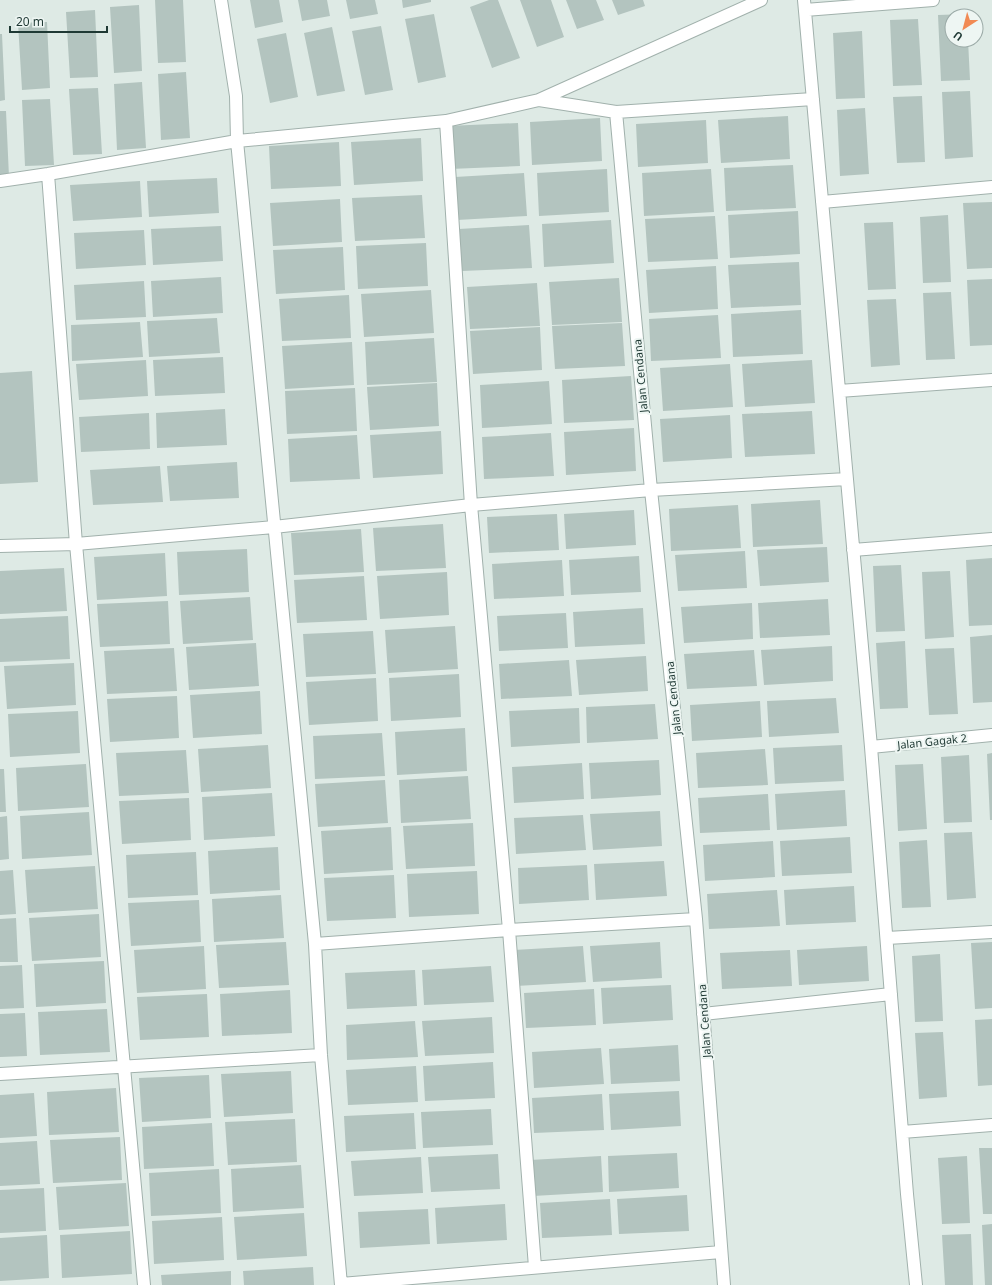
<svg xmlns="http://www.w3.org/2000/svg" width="992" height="1285" font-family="'Noto Sans',sans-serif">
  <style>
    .building { fill: #b3c4bf }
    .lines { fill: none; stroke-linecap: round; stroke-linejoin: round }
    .minor-casing { stroke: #a1b1ac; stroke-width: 14 }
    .minor { stroke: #fff; stroke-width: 12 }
    .labels { text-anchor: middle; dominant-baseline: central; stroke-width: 4; stroke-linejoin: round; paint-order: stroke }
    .street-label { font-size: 11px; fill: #1f3934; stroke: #eef6f3 }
  </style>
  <rect width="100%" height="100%" fill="#deeae5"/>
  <path class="building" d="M155,0H183L186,62L158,63Z
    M250,0H279L283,22L255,28Z
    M298,0H327L330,16L302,21Z
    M346,0H375L378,14L350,19Z
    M402,0H431V2L403,8Z
    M489,0H498L520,58L492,68L470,7Z
    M520,0H551L564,37L537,47Z
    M566,0H596L604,20L577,29Z
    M612,0H643L645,6L618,15Z
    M139,5L142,71L114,73L110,7Z
    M95,10L98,77L70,78L66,12Z
    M434,14L446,77L418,83L405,19Z
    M967,14V16H952V40H968L970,80L941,81L938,15Z
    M918,19L922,85L893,86L890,20Z
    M47,22L50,88L22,90L18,23Z
    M381,26L393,90L365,95L352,31Z
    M332,27L345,91L317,96L304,33Z
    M862,31L865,98L836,99L833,33Z
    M286,33L298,97L270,103L257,39Z
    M0,34H2L5,100L0,101Z
    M186,72L190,138L161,140L158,74Z
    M142,82L146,148L117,150L114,84Z
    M98,88L102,154L73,155L69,89Z
    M970,91L973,157L945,159L942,92Z
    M922,96L925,162L897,163L893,97Z
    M50,99L54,165L25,166L22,100Z
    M865,108L869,174L840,176L837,110Z
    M0,111H6L9,177L0,178Z
    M788,116L790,159L721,163L718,120Z
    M600,118L602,161L532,165L530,122Z
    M706,120L708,163L638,167L636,124Z
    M518,123L520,166L450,169L447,126Z
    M421,138L423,181L354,185L351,142Z
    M339,142L341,186L271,189L269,146Z
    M793,165L796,208L726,211L724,168Z
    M607,169L609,212L539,216L537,173Z
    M711,169L714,212L644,216L642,173Z
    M524,173L527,216L457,220L455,177Z
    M217,178L219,213L149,217L147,181Z
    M140,181L142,217L73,221L70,185Z
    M422,195L425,238L355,241L352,198Z
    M340,199L342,242L273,246L270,203Z
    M992,202V268L967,269L963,203Z
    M798,211L800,254L730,258L728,215Z
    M948,215L951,282L923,283L920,217Z
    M715,216L718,259L648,262L645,219Z
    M611,220L614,263L544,267L542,224Z
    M893,222L896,289L868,290L864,223Z
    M529,225L532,268L462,271L459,229Z
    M221,226L223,261L153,265L151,229Z
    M144,230L146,265L76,269L74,233Z
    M426,243L428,286L358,289L356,246Z
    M343,247L345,290L276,294L273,250Z
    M799,262L801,305L731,308L728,265Z
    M716,266L718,309L649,313L646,270Z
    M221,277L223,313L153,317L151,281Z
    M619,278L622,322L552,325L549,282Z
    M992,279V345L970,346L967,280Z
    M144,281L146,317L76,320L74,285Z
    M537,283L540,326L470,329L467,287Z
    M431,290L434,333L364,337L361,294Z
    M951,292L955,359L926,360L923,293Z
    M349,295L351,338L282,341L279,299Z
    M896,299L900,365L871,367L867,300Z
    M801,310L803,354L733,357L731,314Z
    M718,315L721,358L651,361L649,319Z
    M217,318L220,353L149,357L147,321Z
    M140,322L143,357L72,361L71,325Z
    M622,323L625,366L555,369L552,326Z
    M540,327L542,370L473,374L470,331Z
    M434,338L437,382L367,385L365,342Z
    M352,342L354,385L285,389L282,346Z
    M223,357L225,393L155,396L153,360Z
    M146,360L148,396L79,400L76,364Z
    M812,360L815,403L745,407L742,364Z
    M730,364L733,407L663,411L660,368Z
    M32,371L38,482L0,484V373Z
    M631,376L634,420L564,423L562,380Z
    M549,381L552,424L482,428L480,385Z
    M437,383L439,426L370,430L367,387Z
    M355,388L357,431L287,434L285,391Z
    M225,409L227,445L157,448L156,413Z
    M812,411L815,454L745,457L742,414Z
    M149,413L150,449L81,452L79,417Z
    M730,415L732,458L663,462L660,419Z
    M634,428L636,471L566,475L564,432Z
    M441,431L443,474L373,478L370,435Z
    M551,433L554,476L484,479L482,437Z
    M357,435L360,479L290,482L288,439Z
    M237,462L239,498L170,501L167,466Z
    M160,466L163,502L93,505L90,470Z
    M820,500L823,544L753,547L751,504Z
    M738,505L741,548L671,551L669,509Z
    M634,510L636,545L566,549L564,514Z
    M557,514L559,550L489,553L487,517Z
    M443,524L446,568L376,571L373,528Z
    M361,529L364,572L294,575L291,533Z
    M827,547L829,582L760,586L757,550Z
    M247,549L249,592L179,595L177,552Z
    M745,551L747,588L678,591L675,555Z
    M165,553L167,596L97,600L94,557Z
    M639,556L641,592L571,595L569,560Z
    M992,558V625L969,626L966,560Z
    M562,560L564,596L494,599L492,564Z
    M901,565L905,631L876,632L873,566Z
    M64,568L67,611L0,614V571Z
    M950,571L954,637L925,639L922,572Z
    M447,572L449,615L380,619L377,576Z
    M364,576L367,620L297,623L294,580Z
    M250,597L253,640L183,644L180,601Z
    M828,599L830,635L760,638L758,603Z
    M168,601L170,644L100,647L97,604Z
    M752,603L753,639L684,643L681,607Z
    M643,608L645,644L575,647L573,612Z
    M566,613L568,648L499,651L497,616Z
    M68,616L70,659L0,662V619Z
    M455,626L458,669L388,673L385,630Z
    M373,631L376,674L306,677L303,634Z
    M992,635V702L973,703L970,637Z
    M905,641L908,708L880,709L876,643Z
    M256,643L259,686L189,690L186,647Z
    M832,646L833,681L764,685L761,650Z
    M174,648L177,691L107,694L104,651Z
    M954,648L958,714L929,715L925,649Z
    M754,650L757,686L687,689L684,654Z
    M646,656L648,691L579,695L576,660Z
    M569,660L572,696L501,699L499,664Z
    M74,663L76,705L7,709L4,666Z
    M459,674L461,717L391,721L389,678Z
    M376,678L378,721L309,725L306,682Z
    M260,691L262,734L193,738L190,695Z
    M177,696L179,738L110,742L107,699Z
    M836,698L839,733L769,737L767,701Z
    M760,701L762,737L692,741L690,705Z
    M655,704L658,739L587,743L586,707Z
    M579,708L580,743L511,747L509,711Z
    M78,711L80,753L10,757L8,714Z
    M465,728L467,771L397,775L395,732Z
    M382,733L385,776L315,779L313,736Z
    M268,745L271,788L201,792L198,749Z
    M842,745L844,781L775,784L773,748Z
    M765,749L768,785L698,788L696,753Z
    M186,750L189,793L119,796L116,753Z
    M992,753V820H990L987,754Z
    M969,755L972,822L944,823L941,757Z
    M659,760L661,795L591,799L589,763Z
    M582,763L584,799L514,803L512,767Z
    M86,764L89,807L18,811L16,768Z
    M923,764L927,829L898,831L895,765Z
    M0,769H4L6,812H0Z
    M468,776L471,819L401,823L399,780Z
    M385,780L388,823L318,827L315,784Z
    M845,790L847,826L777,830L775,794Z
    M272,793L275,836L204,840L202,797Z
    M768,794L770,830L700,833L698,798Z
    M189,798L191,840L122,844L119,801Z
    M660,811L662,846L593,850L590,814Z
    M89,812L92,855L22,859L20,816Z
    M583,815L586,850L516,854L514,818Z
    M7,816L9,859L0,860V817Z
    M473,823L475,866L406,869L403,826Z
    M391,827L393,870L324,874L321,831Z
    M972,832L976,898L947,900L944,833Z
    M850,837L852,873L782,876L780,841Z
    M927,840L931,907L902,908L899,842Z
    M773,841L775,877L705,881L703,845Z
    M278,847L280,890L210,894L208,851Z
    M196,852L198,895L128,898L126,855Z
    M664,861L667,896L596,900L594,864Z
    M587,865L589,900L519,904L518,868Z
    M95,866L98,909L28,913L25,870Z
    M13,870L16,914L0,915V871Z
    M477,871L479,914L409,917L407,874Z
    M394,875L396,918L327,921L324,878Z
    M854,886L856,922L786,925L784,890Z
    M777,890L780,926L709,929L707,894Z
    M281,895L284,938L214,942L212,899Z
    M199,900L201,942L131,946L128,903Z
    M99,914L101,957L32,961L29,918Z
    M16,918L18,962H0V919Z
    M286,942L289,985L219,988L216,945Z
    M660,942L662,978L593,982L590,946Z
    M992,942V1008L975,1009L971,943Z
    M204,946L206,989L137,993L134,950Z
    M583,946L586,982L516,986L514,950Z
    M867,946L869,981L799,985L797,950Z
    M790,950L792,986L722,989L720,953Z
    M940,954L943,1021L915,1022L912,956Z
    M104,961L106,1003L36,1007L34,964Z
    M22,965L24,1008L0,1009V966Z
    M491,966L494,1002L424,1005L422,970Z
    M415,970L417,1006L347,1009L345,973Z
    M671,985L673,1020L603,1024L601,988Z
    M594,989L596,1025L526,1028L524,993Z
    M290,990L292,1033L222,1036L220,994Z
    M207,994L209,1037L140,1040L137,997Z
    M107,1009L110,1052L40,1055L38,1012Z
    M25,1013L27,1056L0,1057V1014Z
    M492,1017L494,1053L425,1056L422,1021Z
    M992,1019V1085L978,1086L975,1020Z
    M415,1021L418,1057L347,1060L346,1025Z
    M943,1032L947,1097L919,1099L915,1033Z
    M678,1045L680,1081L611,1084L609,1049Z
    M601,1048L604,1084L534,1088L532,1052Z
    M493,1062L495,1098L425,1101L423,1066Z
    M416,1066L418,1102L348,1105L346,1070Z
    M291,1071L293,1113L224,1117L221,1074Z
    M209,1075L211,1118L142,1122L139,1078Z
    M116,1088L119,1132L49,1135L47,1092Z
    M679,1091L681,1126L611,1130L609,1094Z
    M34,1093L37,1136L0,1138V1095Z
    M602,1094L604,1130L534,1133L532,1098Z
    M491,1109L493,1145L423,1148L421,1112Z
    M414,1113L416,1149L346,1152L344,1116Z
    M295,1119L297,1162L228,1165L225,1122Z
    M212,1123L214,1166L144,1169L142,1127Z
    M120,1137L122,1180L53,1183L50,1140Z
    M37,1141L40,1184L0,1186V1143Z
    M979,1148H992V1214H983Z
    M677,1153L679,1188L609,1192L608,1156Z
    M498,1154L500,1189L431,1192L428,1157Z
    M601,1156L603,1192L533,1196L530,1160Z
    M967,1156L970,1223L942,1224L938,1158Z
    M421,1157L423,1193L354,1196L351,1161Z
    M301,1165L304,1208L233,1212L231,1169Z
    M219,1169L221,1213L151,1216L149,1173Z
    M126,1183L129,1226L59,1230L56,1187Z
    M44,1188L46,1231L0,1233V1190Z
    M687,1195L689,1231L619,1234L617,1199Z
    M610,1199L612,1235L542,1238L540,1203Z
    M505,1204L507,1240L437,1244L435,1208Z
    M428,1209L430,1244L360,1248L358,1212Z
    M304,1213L307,1256L237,1260L234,1217Z
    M222,1217L224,1260L154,1264L152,1221Z
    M992,1224V1285H985L982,1225Z
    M130,1231L132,1274L62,1278L60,1235Z
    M971,1234L973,1285H945L942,1235Z
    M47,1235L49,1278L0,1281V1238Z
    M313,1267L314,1285H244L243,1271Z
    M231,1271V1285H162L161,1275Z"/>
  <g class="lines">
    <g class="minor-casing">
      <path id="minor" d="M221,0L236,96L237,141L315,944L321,1055L341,1285
        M804,0L871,747L907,1194L916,1285
        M805,10L933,0
        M539,100L761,0
        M616,112L651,490L696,919L724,1285
        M446,121L471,505L509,930L535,1267
        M48,174L76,544L144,1285
        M0,181L48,174L237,141L446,121L539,100L616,112L813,99
        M822,202L992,187
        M839,391L992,380
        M0,546L76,544L274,527L471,505L651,490L847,479
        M853,550L992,539
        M871,747L992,735
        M887,938L992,932
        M315,944L509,930L696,919
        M703,1014L891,994
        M0,1074L321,1055
        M902,1132L992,1125
        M341,1284L721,1252"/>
    </g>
    <use href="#minor" class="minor"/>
  </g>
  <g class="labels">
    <g class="street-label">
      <text transform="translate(640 376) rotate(-95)">Jalan Cendana</text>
      <text transform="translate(673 698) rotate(-96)">Jalan Cendana</text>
      <text transform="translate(932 741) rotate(-6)">Jalan Gagak 2</text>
      <text transform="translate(704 1021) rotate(-94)">Jalan Cendana</text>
    </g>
  </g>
  <g transform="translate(964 28) rotate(216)"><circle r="19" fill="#eef6f3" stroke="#9baaa7"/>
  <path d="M0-3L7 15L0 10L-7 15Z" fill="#f18a54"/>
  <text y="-6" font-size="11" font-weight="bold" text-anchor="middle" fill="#1f3934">U</text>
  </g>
  <path d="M10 26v6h97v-6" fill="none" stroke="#1f3934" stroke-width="2"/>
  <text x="16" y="26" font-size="12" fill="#1f3934" stroke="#eef6f3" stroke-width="3" paint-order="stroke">20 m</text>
</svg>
